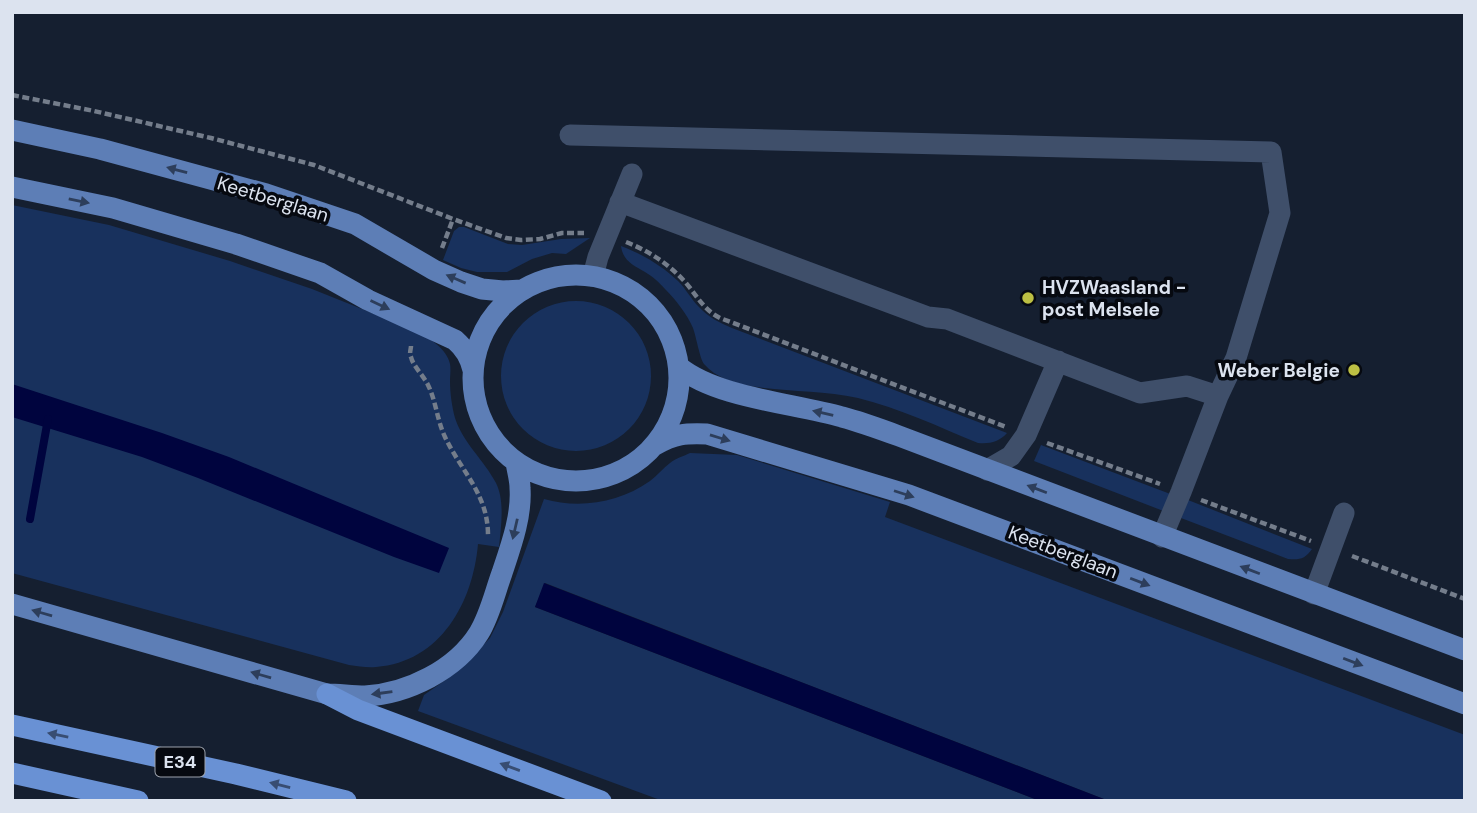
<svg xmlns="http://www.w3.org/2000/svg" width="1477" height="813" font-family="'DM Sans',sans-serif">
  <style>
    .green { fill: #18315d }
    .water { fill: #00043e }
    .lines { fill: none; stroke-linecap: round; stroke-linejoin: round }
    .stream { stroke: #00043e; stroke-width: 8 }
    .path { stroke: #747d8b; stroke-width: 4.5; stroke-dasharray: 7 3.5; stroke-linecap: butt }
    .minor { stroke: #3f4f6a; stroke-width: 21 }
    .major { stroke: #5d7eb6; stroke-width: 21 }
    .highway { stroke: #6991d4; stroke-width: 21 }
    .oneway { fill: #2d3e5b }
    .oneway2 { fill: #384d72 }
    .poi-dot { fill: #bcbf43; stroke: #060910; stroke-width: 2.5 }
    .labels { text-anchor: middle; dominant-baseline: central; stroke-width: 7; stroke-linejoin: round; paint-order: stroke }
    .shield { fill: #060910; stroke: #9ca2ac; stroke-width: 2 }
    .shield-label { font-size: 18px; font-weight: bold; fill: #dce3ef }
    .street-label { font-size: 19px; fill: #dce3ef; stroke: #060910 }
    .poi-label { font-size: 19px; font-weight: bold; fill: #dce3ef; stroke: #060910; text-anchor: start }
  </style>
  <rect width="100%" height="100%" fill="#151f30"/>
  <path class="green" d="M12,205L109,225L230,261L312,289L417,331C429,338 447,349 450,364C451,369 450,376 450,381C450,393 452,407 455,418C463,443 484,460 496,483C505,501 501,527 499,547L478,544C473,602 441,662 376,667C367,668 358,666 349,665L12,573Z
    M459,227H464L508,244L522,245L561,239L590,238L566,254L552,253L532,259L507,272H477L461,268L443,260L454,231Z
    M621,246C642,254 661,265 678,281C686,289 691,299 699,307C708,317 720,323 732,328L1007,433C999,442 990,444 978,443C939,427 899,408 858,398C823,390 786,392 751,386C734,383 716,378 704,364C700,359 696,336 693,328C687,314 676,300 665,289C660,283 652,276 645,272C633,265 623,261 621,246Z
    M501 376a75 75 0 1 1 150 0a75 75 0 1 1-150 0Z
    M1041,445L1173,495L1166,512L1034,461Z
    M690,453L737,455L890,502L885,517L1465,735V801H1109L545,583L535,607L1040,801H663L418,711L424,695L454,674L490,638L503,612L544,499C579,509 619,503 650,481C657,476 663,468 670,463C676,458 684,456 690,453Z
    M1188,500L1312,549C1305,559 1300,560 1288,559L1181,518Z"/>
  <path class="water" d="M12,384L162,433L229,457L449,548L439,573L394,557L198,478L142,457L12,417Z
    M544,583L1109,801H1040L535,607Z"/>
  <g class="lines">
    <path class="stream" d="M30,519L48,419"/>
    <path class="path" d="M12,95L94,111L211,138L314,165L453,219L506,238L521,240L540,239L562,233H584
      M626,242C649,251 669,264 686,283C697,296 704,310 720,318L1006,427
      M442,248L453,219
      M411,346C411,349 409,353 411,357C413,366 423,375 428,385C436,401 437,420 445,437C461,471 488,494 488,535
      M1047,443L1160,484
      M1201,500L1311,541
      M1352,556L1465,599"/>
    <path class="minor" d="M570,135L1271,152L1280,213L1236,358L1218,396L1187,386L1140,393L947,319L928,317L620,202
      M593,276L598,257L632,174
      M987,470L1011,456L1026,435L1058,361
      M1162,537L1181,492L1218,396
      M1314,594L1344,513"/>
    <path class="major" d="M12,130L100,149L266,194L355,224L434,270L461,282L482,289L503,291L522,290
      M12,187L113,208L236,244L320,273L368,300L455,340C465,349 470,357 473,370
      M473 378a103 103 0 1 1 206 0a103 103 0 1 1-206 0Z
      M679,367C717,398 794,403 842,417C861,422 880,429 899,436L1465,650
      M655,445C675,434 685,433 707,434L909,495L1465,704
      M12,604L327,694C339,694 352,696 365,696C407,694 456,670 479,633C490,615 495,592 502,573C511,546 522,516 520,488C520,479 517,470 516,462"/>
    <path class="highway" d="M327,694L358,710L601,801
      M12,725L236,774L346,801
      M12,773L138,801"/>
  </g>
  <defs><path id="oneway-solid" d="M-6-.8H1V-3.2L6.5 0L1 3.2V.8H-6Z" transform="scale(1.75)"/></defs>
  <g class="oneway">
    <use href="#oneway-solid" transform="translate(177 170) rotate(-165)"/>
    <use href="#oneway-solid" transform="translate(79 201) rotate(12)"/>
    <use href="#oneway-solid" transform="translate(456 279) rotate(-157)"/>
    <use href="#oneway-solid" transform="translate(380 305) rotate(25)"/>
    <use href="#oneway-solid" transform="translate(823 413) rotate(-167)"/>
    <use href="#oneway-solid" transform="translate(720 438) rotate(17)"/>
    <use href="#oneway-solid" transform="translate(1037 489) rotate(-159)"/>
    <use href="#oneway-solid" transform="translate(904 494) rotate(18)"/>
    <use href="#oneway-solid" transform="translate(515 529) rotate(103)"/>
    <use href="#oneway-solid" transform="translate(1250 570) rotate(-159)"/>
    <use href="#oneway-solid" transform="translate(1140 582) rotate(21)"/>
    <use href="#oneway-solid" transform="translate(42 613) rotate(-164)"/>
    <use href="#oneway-solid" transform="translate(1353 662) rotate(21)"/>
    <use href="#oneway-solid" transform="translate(261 675) rotate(-164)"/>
    <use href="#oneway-solid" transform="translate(382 693) rotate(172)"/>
  </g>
  <g class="oneway2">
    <use href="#oneway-solid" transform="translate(58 735) rotate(-168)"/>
    <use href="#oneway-solid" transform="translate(510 767) rotate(-160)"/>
    <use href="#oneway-solid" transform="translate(280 785) rotate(-166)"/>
  </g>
  <g class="poi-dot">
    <circle cx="1028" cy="298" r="7"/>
    <circle cx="1354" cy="370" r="7"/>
  </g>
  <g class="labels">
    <rect class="shield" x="155.5" y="747.5" width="49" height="29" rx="5"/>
    <g class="shield-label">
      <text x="180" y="762">E34</text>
    </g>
    <g class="street-label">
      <text transform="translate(273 199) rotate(17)">Keetberglaan</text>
      <text transform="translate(1063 552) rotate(21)">Keetberglaan</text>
    </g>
    <g class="poi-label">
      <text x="1042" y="287">HVZWaasland -<tspan x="1042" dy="22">post Melsele</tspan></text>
      <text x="1340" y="370" text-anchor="end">Weber Belgie</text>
    </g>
  </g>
  <rect width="1477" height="813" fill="none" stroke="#dce3ef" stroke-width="28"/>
</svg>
